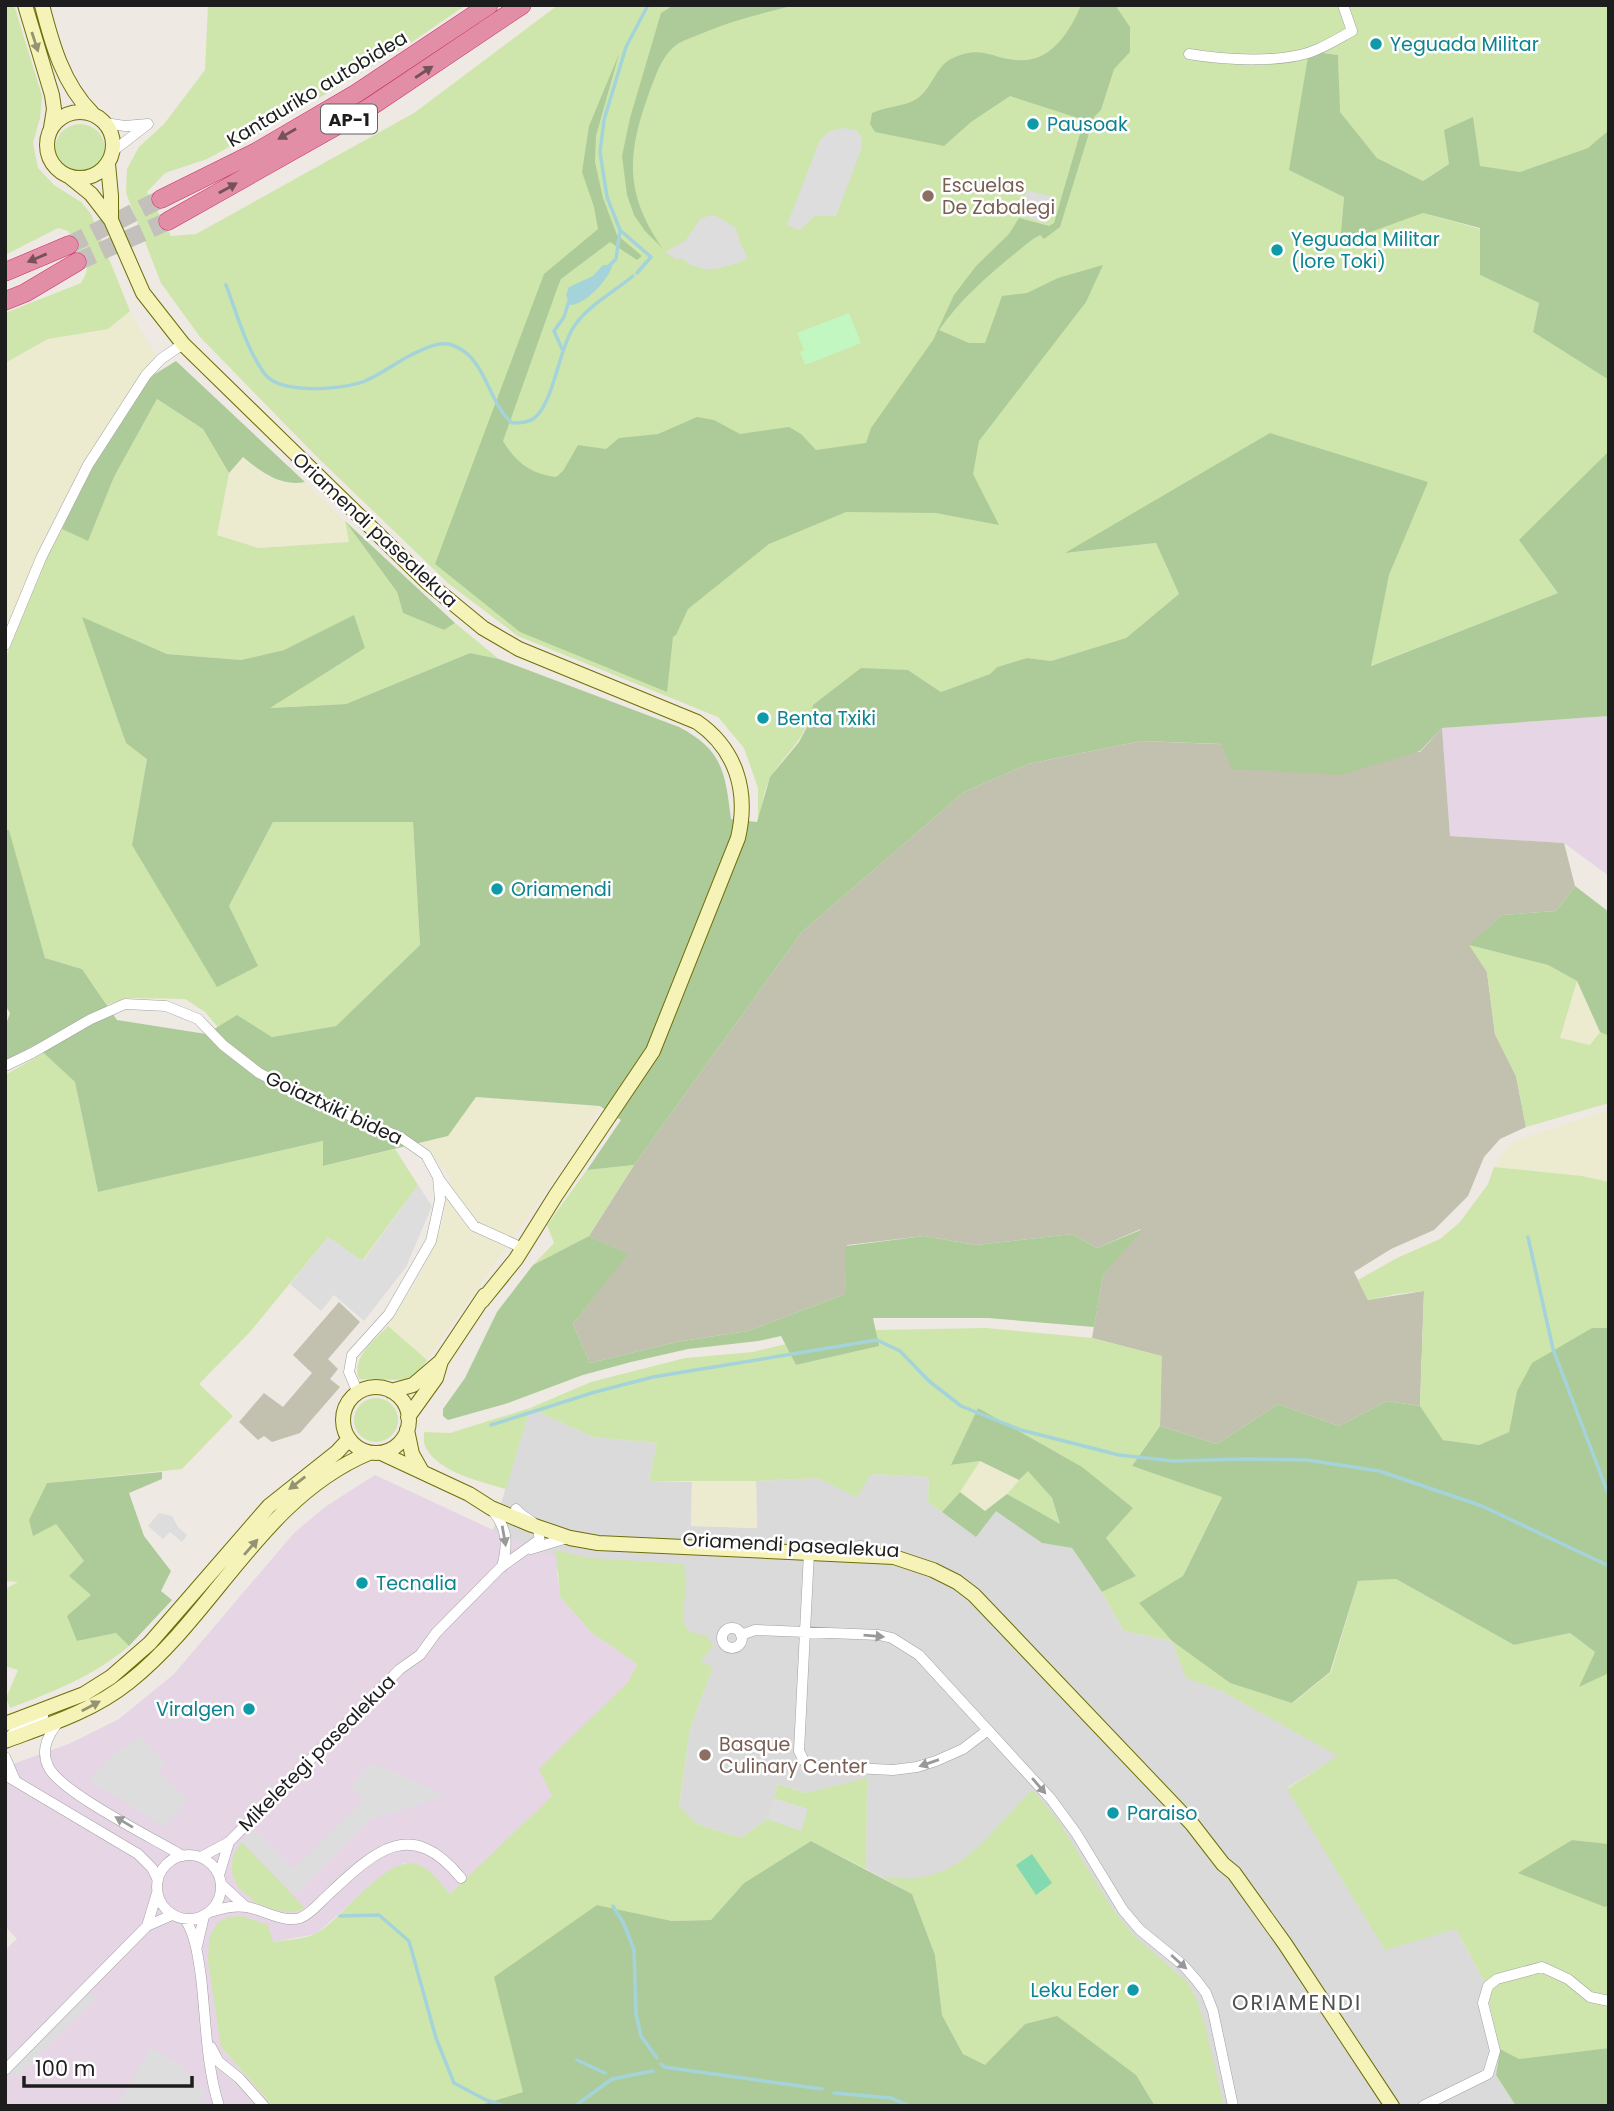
<svg xmlns="http://www.w3.org/2000/svg" width="1614" height="2111" font-family="Poppins,sans-serif">
  <style>
    .residential { fill: #dbdada }
    .industrial { fill: #e6d5e5 }
    .construction { fill: #c2c0af }
    .farmland { fill: #ecebcf }
    .grass { fill: #cee6ab }
    .forest { fill: #adcb99 }
    .park { fill: #c2f7c1 }
    .pitch { fill: #84dab0 }
    .parking { fill: #ddd }
    .water { fill: #a5d3da }
    .lines { fill: none; stroke-linecap: round; stroke-linejoin: round }
    .stream { stroke: #a5d3da; stroke-width: 3.5 }
    .highway-tunnel { stroke: #c4c0bb; stroke-width: 18; stroke-dasharray: 18 9; stroke-linecap: butt }
    .street-casing { stroke: #a1a1a1; stroke-width: 11 }
    .secondary-casing { stroke: #6d6e09; stroke-width: 16 }
    .highway-casing { stroke: #d02b74; stroke-width: 19 }
    .street { stroke: #fff; stroke-width: 10 }
    .secondary { stroke: #f6f3b8; stroke-width: 14 }
    .highway { stroke: #e28ea6; stroke-width: 18 }
    .oneway { fill: #949372 }
    .oneway2 { fill: #76505b }
    .oneway3 { fill: #999 }
    .culture-dot { fill: #0f9aa8; stroke: #fff; stroke-width: 2.5 }
    .education-dot { fill: #8d6e63; stroke: #fff; stroke-width: 2.5 }
    .labels { text-anchor: middle; dominant-baseline: central; stroke-width: 5; stroke-linejoin: round; paint-order: stroke }
    .shield { fill: #fff; stroke: #616161; stroke-width: 2 }
    .shield-label { font-size: 18px; font-weight: bold; fill: #1d1d1d }
    .culture-label { font-size: 19px; fill: #0d838f; stroke: #fff; text-anchor: start }
    .street-label { font-size: 19px; fill: #1d1d1d; stroke: #fff }
    .education-label { font-size: 19px; fill: #785e54; stroke: #fff; text-anchor: start }
    .neighbourhood-label { font-size: 21px; letter-spacing: 2px; fill: #505050; stroke: #fff }
  </style>
  <rect width="100%" height="100%" fill="#eee9e3"/>
  <path class="residential" d="M530,1408L593,1437L657,1443L649,1481L692,1482L691,1526L757,1528L756,1481L817,1478L856,1496L870,1474L929,1477L928,1502L975,1536L996,1510L1042,1543L1072,1548L1102,1592L1124,1631L1172,1641L1187,1678L1222,1691L1339,1756L1287,1788L1456,1929L1484,1981L1500,2049L1496,2075L1516,2106H1166L912,1894L866,1869L867,1779L805,1793L778,1784L767,1819L741,1838L697,1824L679,1807L690,1729L713,1667L701,1663L493,1530Z"/>
  <path class="industrial" d="M1609,716V876L1564,843L1450,836L1442,728Z
    M375,1475L493,1530L555,1556L560,1597L592,1633L637,1664L628,1682L553,1796L450,1895L434,1877L405,1863L386,1873L316,1934L273,1942L221,2047L273,2106H5V1950L17,1939L5,1926V1767L71,1743L119,1719L174,1674L293,1534L325,1507Z"/>
  <path class="construction" d="M1442,728L1450,836L1564,843L1575,886L1556,911L1502,915L1470,945L1487,972L1495,1034L1516,1076L1526,1127L1500,1139L1484,1157L1468,1196L1434,1230L1391,1249L1354,1272L1368,1300L1424,1291L1420,1406L1387,1401L1339,1426L1278,1404L1217,1444L1160,1426L1161,1356L1092,1338L1103,1275L1141,1229L1097,1248L1072,1234L976,1245L924,1236L847,1245L845,1294L748,1331L676,1342L590,1363L573,1324L627,1254L589,1236L634,1165L802,932L964,792L1028,764L1141,741L1420,752Z
    M339,1302L360,1322L328,1359L338,1369L330,1379L340,1387L300,1433L272,1442L264,1436L258,1440L239,1422L264,1393L283,1407L312,1373L293,1355Z"/>
  <path class="farmland" d="M130,311L156,356L82,466L5,635V363L48,339L108,329Z
    M243,457L265,475L295,484L305,482L345,521L350,542L258,548L216,534L229,473Z
    M1577,981L1600,1032L1590,1045L1560,1039Z
    M476,1097L600,1106L582,1141L427,1360L388,1326L423,1269L442,1226L450,1176L420,1143L448,1136Z
    M1609,1110V1182L1582,1176L1494,1167L1511,1142Z
    M980,1461L1019,1480L1007,1494L985,1511L960,1492Z
    M756,1481L757,1528L691,1526L692,1482Z"/>
  <path class="grass" d="M5,5H14L42,96L40,118L33,143L38,168L54,185L81,202L91,214L130,311L108,329L48,339L5,363V313L81,283C88,272 89,266 82,255L72,253L76,245L68,231L58,228L5,255Z
    M208,5H466L409,44L319,98L207,159L165,173L147,192L171,236L196,234L414,113L558,5H1609V130L1589,148L1520,172L1480,167L1472,118L1449,164L1423,181L1377,158L1339,112L1338,55L1309,51L1344,197L1340,242L1423,213L1480,229V275L1539,303L1533,332L1609,380V451L1520,540L1558,593L1370,666L1389,575L1427,482L1067,553L1156,543L1179,594L1126,638L1051,661L1027,658L997,667L990,674L941,692L908,670L813,705C804,743 791,746 772,775C764,787 762,808 758,822V788L744,748L718,717L518,636L449,584L315,455L200,337L161,283L126,193L127,169L139,147L164,124L205,70Z
    M55 149a25 25 0 1 1 50 0a25 25 0 1 1-50 0Z
    M157,399L203,429L229,473L217,535L258,548L349,542L345,521L397,592L403,613L444,630L455,623L499,659L470,653L346,704L268,708L365,648L354,616L284,650L241,660L167,654L83,618L147,759L132,845L257,966L229,906L273,822H413L420,945L336,1026L272,1037L237,1016L218,1027L205,1012L185,999L127,998L107,1005L82,969L45,958L9,831L5,830V659L48,555L62,529L88,540L114,477Z
    M1469,945L1548,965L1577,981L1560,1038L1590,1045L1600,1032L1609,1036V1103L1526,1127L1516,1076L1495,1034L1487,972Z
    M44,1053L75,1082L98,1192L324,1141V1166L395,1149L418,1185L362,1261L328,1237L249,1333L199,1384L233,1416L182,1469L47,1483L56,1524L84,1561L91,1595L77,1641L116,1633L129,1646C94,1676 53,1692 10,1708L6,1698L18,1670L5,1666V1589L18,1582L5,1581V1075Z
    M634,1165L589,1236L533,1265L554,1243L547,1225L587,1170Z
    M1494,1167L1582,1176L1609,1182V1328H1592L1517,1391L1509,1432L1479,1445L1443,1440L1420,1406L1424,1291L1397,1294L1368,1300L1358,1280L1397,1258L1440,1239L1460,1222L1488,1184Z
    M388,1326L427,1360C412,1386 401,1379 376,1379C369,1378 365,1380 359,1379C351,1357 374,1341 388,1326Z
    M986,1328L1092,1338L1162,1356L1160,1426L1132,1466L1222,1496L1183,1576L1172,1641L1230,1683L1293,1703L1331,1672L1358,1581L1396,1579L1514,1645L1570,1633L1595,1652L1580,1686L1609,1673V1844L1572,1840L1605,1907L1609,1905V2048L1519,2060L1500,2049L1484,1981L1456,1929L1385,1950L1287,1789L1338,1756L1222,1691L1186,1678L1172,1641L1124,1631L1102,1592L1136,1576L1106,1538L1133,1508L978,1408L952,1465L980,1461L960,1492L942,1512L928,1502L929,1477L871,1474L857,1497L817,1478L756,1481H649L657,1443L593,1437L530,1408L506,1489C482,1482 438,1472 426,1448C423,1443 424,1437 424,1432L450,1433L530,1408L591,1382L685,1358L753,1352L786,1344L796,1365L878,1346L875,1330Z
    M354 1420a22 22 0 1 1 44 0a22 22 0 1 1-44 0Z
    M1028,1470L1052,1498L1060,1525L1007,1494Z
    M556,1550L589,1558L684,1564C685,1574 686,1584 685,1593C684,1614 676,1635 706,1635L713,1646L701,1662L713,1667L690,1729L679,1806L697,1824L741,1838L767,1819L778,1784L805,1793L867,1778L866,1869L811,1841L744,1883L711,1920L672,1921L597,1905L523,2092L477,2106H273L221,2047L208,1961L209,1938L217,1923L228,1917L242,1916L268,1925L273,1942C286,1940 304,1939 315,1934C342,1921 388,1851 419,1865C432,1870 442,1885 450,1894L552,1796L539,1769L628,1682L637,1664L592,1633L560,1597Z
    M1033,1790L1061,1825L1111,1907L1133,1935L1187,1982L1196,1998L1205,2025L1224,2106H1155L1136,2075L1025,2024L985,2066L963,2054L942,2015L935,1955L912,1894L883,1877C895,1878 909,1880 922,1877C972,1869 998,1821 1033,1790Z
    M242,1842L305,1908C289,1918 268,1907 252,1901V1898C229,1887 226,1859 242,1842Z"/>
  <path class="forest" d="M674,5H795C764,13 733,20 703,33C696,36 686,39 679,43C662,54 656,75 649,93C627,154 624,193 663,249L645,231L634,215L627,195L622,156L630,118L661,13Z
    M1081,5H1115L1130,27V52L1114,69L1101,110L1094,117L1060,227L1044,239L1040,235L1033,239C998,267 965,293 939,330L969,343H985L1002,296L1027,293L1058,278L1103,265L1086,302L979,441L973,474L999,525L936,513L846,512L769,544L688,609L676,635L673,637L667,692L520,632L435,564L544,274L598,229L594,207L582,172L589,126L619,54L596,136L595,162L603,198L617,235L642,256L637,260L610,242L561,279L557,289L503,441C515,462 532,475 556,477L563,471L578,445L606,449L619,438L658,434L697,417L714,420L740,434L789,427L801,434L816,450L866,443L871,428L933,340L954,295L976,266L1009,234L1019,218L1049,226L1054,223L1084,120L1010,96L971,122L944,146L875,132L870,124L872,113C887,106 905,107 918,98C933,87 936,65 953,58C982,45 990,58 1016,60C1050,64 1070,32 1081,5Z
    M1309,51L1338,55L1340,112L1377,158L1423,181L1449,164L1444,130L1473,117L1480,166L1520,172L1588,148L1609,130V380L1533,332L1539,303L1480,275V228L1423,213L1340,243L1344,197L1289,170Z
    M176,361L305,482C281,487 261,472 243,457L229,473L203,429L157,399L114,477L88,541L62,529L91,467L150,377Z
    M1270,433L1428,482L1389,575L1371,666L1558,593L1519,540L1609,451V716L1442,728L1420,751L1341,775L1232,769L1221,744L1141,741L1028,764L964,792L802,932L634,1165L587,1170L621,1120L600,1106L476,1097L448,1136L323,1166V1141L98,1192L75,1082L35,1045L5,1061V1027L10,1013L5,1005V830H9L45,958L82,969L117,1020L206,1034L237,1015L272,1037L336,1026L420,945L413,822H273L229,906L258,966L217,987L132,845L147,759L126,743L82,617L167,654L241,660L284,650L354,615L365,648L270,708L346,704L470,653L499,659L679,727C723,750 725,772 731,819L757,822L770,777L799,742L808,725L813,705L861,668L908,670L941,692L990,674L997,667L1027,658L1051,661L1126,638L1179,594L1156,543L1065,553Z
    M345,521L455,623L444,630L403,613L397,592Z
    M1575,886L1609,912V1036L1600,1032L1577,981L1548,965L1469,945L1502,915L1556,911Z
    M1143,1229L1103,1275L1094,1327L988,1318H873L879,1346L796,1365L781,1336L758,1341L688,1349L631,1362L583,1375L505,1404L448,1420L443,1416V1409L465,1378L497,1312L533,1265L589,1236L628,1254L573,1324L590,1363L676,1342L748,1331L845,1294L846,1246L924,1236L976,1245L1072,1234L1097,1248Z
    M1592,1328H1609V1673L1579,1687L1595,1652L1570,1633L1514,1645L1396,1579L1358,1581L1330,1672L1292,1703L1230,1683L1172,1641L1139,1603L1183,1576L1222,1497L1132,1466L1160,1426L1217,1444L1278,1404L1339,1426L1387,1401L1420,1406L1443,1440L1479,1445L1509,1432L1517,1391L1532,1363Z
    M978,1408L1082,1467L1133,1508L1106,1538L1136,1576L1102,1592L1072,1548L1042,1543L996,1511L976,1537L942,1512L960,1492L985,1511L1007,1494L1060,1524L1052,1498L1028,1471L1019,1480L980,1461L951,1465Z
    M162,1472V1479L129,1493L144,1536L171,1571L161,1591L172,1600L129,1646L116,1633L77,1641L67,1616L91,1595L69,1576L84,1561L56,1524L33,1536L29,1520L47,1483Z
    M1572,1840L1609,1844V1905L1605,1907L1518,1873Z
    M811,1841L912,1894L935,1955L942,2015L963,2054L985,2065L1025,2024L1057,2016L1136,2075L1155,2106H477L523,2092L494,1977L597,1905L672,1921L711,1920L744,1883Z
    M1609,2048V2106H1516L1496,2075L1500,2049L1519,2059Z"/>
  <path class="park" d="M849,313L861,343L805,365L800,352L804,350L797,333Z"/>
  <path class="pitch" d="M1032,1854L1052,1883L1036,1895L1016,1865Z"/>
  <path class="parking" d="M845,128L856,130L862,137L861,150L836,216H815L799,230L787,225L820,140L830,131Z
    M1027,190L1053,197L1045,223L1019,215Z
    M708,216H716L736,228L740,243L748,258L738,263L715,269H704L691,265L681,258L677,260L665,252L686,240L700,219Z
    M418,1185L432,1206L406,1267L364,1321L334,1295L321,1311L290,1284L328,1237L363,1261Z
    M159,1513L172,1516L178,1527L187,1535L182,1542L170,1532L163,1539L148,1526Z
    M140,1736L165,1763L157,1771L188,1800L164,1827L110,1792L97,1787L90,1778L111,1756Z
    M374,1763L446,1796L370,1820L295,1895L242,1842L254,1830L293,1869L364,1801L351,1786Z
    M774,1798L808,1809L801,1831L767,1819Z
    M88,1993L98,1996L18,2076L8,2074Z
    M151,2048L181,2066L206,2094L199,2106H117Z"/>
  <path class="water" d="M603,265H609L612,267C607,281 585,305 570,305L566,295L569,287L593,276Z"/>
  <g class="lines">
    <path class="stream" d="M609,266L616,259L620,231
      M637,273L651,257L620,230L607,197L600,152L604,120L626,47L648,5
      M226,285C237,314 246,348 264,373C279,395 343,390 365,381C379,375 393,365 407,357C420,351 437,340 452,345C487,357 487,402 512,423C518,423 527,423 533,419C554,405 558,349 575,325C589,305 614,292 633,276
      M562,349L554,331L564,317L569,301
      M1528,1237L1553,1349L1609,1496
      M491,1425L595,1392L653,1377L877,1340L900,1351L929,1381L961,1406L1021,1430L1119,1455L1173,1461L1247,1459L1307,1460L1379,1471L1482,1506L1609,1566
      M613,1906L624,1924L634,1950L636,2014L641,2036L657,2058
      M340,1916L379,1915L409,1941L436,2038L454,2083L486,2100L505,2106
      M577,2060L605,2073
      M661,2064L664,2067L822,2089
      M834,2093L891,2098L910,2106
      M575,2106L612,2079L653,2071"/>
    <path class="highway-tunnel" d="M69,245L161,199
      M77,262L168,221"/>
    <g class="street-casing">
      <path id="street" d="M1189,54C1224,60 1286,64 1318,49C1330,44 1341,37 1352,31L1343,5
        M105,123L125,126L148,124
        M113,151L148,124
        M5,645L41,558L88,465L146,375L161,359L183,344
        M5,1066L32,1053L91,1019L125,1004L166,1006L198,1019L223,1045L259,1073L304,1096L400,1137L426,1155L438,1177L440,1200L431,1241L389,1314L352,1355L349,1372L358,1393
        M438,1178L474,1226L516,1245
        M492,1510C508,1529 508,1544 502,1567
        M841,1548L861,1546
        M531,1549L567,1538
        M809,1552L799,1751L804,1761L814,1766L893,1770L917,1767L936,1761L963,1749L988,1730
        M722 1638a10 10 0 1 1 20 0a10 10 0 1 1-20 0Z
        M741,1635L755,1630L879,1635L892,1638L919,1655L1051,1799L1076,1833L1123,1910L1140,1930L1183,1965L1197,1981L1206,1993L1213,2011L1233,2106
        M59,1721C49,1734 40,1749 48,1766C59,1792 155,1839 183,1856
        M9,1737L20,1727L43,1716
        M5,1757L15,1780
        M5,1775L138,1854L152,1868L158,1880
        M157 1887a32 32 0 1 1 64 0a32 32 0 1 1-64 0Z
        M201,1857L229,1842L400,1669L420,1655L436,1633L501,1567L539,1540C541,1520 525,1521 516,1509
        M219,1875L229,1842
        M222,1885L246,1907
        M210,1912C223,1908 234,1905 247,1907C263,1910 284,1923 300,1918C311,1914 320,1902 329,1894C376,1850 411,1817 461,1878
        M185,1919C196,1936 198,1957 201,1977C206,2019 206,2065 219,2106
        M147,1926L157,1893
        M197,1946L204,1916
        M211,2047L219,2062L239,2078L264,2106
        M5,2070L147,1926L172,1915
        M1423,2106L1488,2074L1495,2051L1483,2003L1488,1986L1497,1979L1542,1967L1568,1979L1590,1997L1609,2001"/>
    </g>
    <g class="secondary-casing">
      <path id="secondary" d="M25,5L52,95L54,109L51,128
        M42,5C52,44 63,84 92,113
        M47 145a33 33 0 1 1 66 0a33 33 0 1 1-66 0Z
        M108,164L111,196V220
        M70,177L91,194L111,220L143,293L183,344L427,582L483,628L519,649L697,722C736,749 749,791 738,838L653,1051L556,1195L516,1259L482,1301
        M343 1420a33 33 0 1 1 66 0a33 33 0 1 1-66 0Z
        M391,1391L413,1385L440,1362
        M408,1417L436,1378L441,1361L485,1295
        M407,1430L412,1454L421,1470
        M381,1453L469,1494L491,1508L532,1525L570,1538L598,1543L894,1557L933,1570L957,1582L974,1595L1192,1824L1223,1864L1234,1873L1285,1944L1392,2106
        M5,1724L84,1694L111,1677L150,1643L269,1506L337,1452L349,1439
        M5,1741C48,1725 93,1711 129,1682C216,1613 262,1498 369,1453"/>
    </g>
    <g class="highway-casing">
      <path id="highway" d="M161,199L256,152L357,93L489,5
        M168,221L370,107L522,5
        M5,272L69,245
        M5,301L25,293L77,262"/>
    </g>
    <use href="#street" class="street"/>
    <use href="#secondary" class="secondary"/>
    <use href="#highway" class="highway"/>
  </g>
  <defs><path id="oneway-solid" d="M-6-.8H1V-3.2L6.5 0L1 3.2V.8H-6Z" transform="scale(1.75)"/></defs>
  <g class="oneway">
    <use href="#oneway-solid" transform="translate(35 42) rotate(72)"/>
    <use href="#oneway-solid" transform="translate(297 1483) rotate(142)"/>
    <use href="#oneway-solid" transform="translate(251 1547) rotate(-49)"/>
    <use href="#oneway-solid" transform="translate(91 1706) rotate(-28)"/>
  </g>
  <g class="oneway2">
    <use href="#oneway-solid" transform="translate(424 72) rotate(-33)"/>
    <use href="#oneway-solid" transform="translate(287 134) rotate(150)"/>
    <use href="#oneway-solid" transform="translate(228 188) rotate(-29)"/>
    <use href="#oneway-solid" transform="translate(37 258) rotate(157)"/>
  </g>
  <g class="oneway3">
    <use href="#oneway-solid" transform="translate(504 1536) rotate(80)"/>
    <use href="#oneway-solid" transform="translate(874 1636) rotate(5)"/>
    <use href="#oneway-solid" transform="translate(929 1763) rotate(161)"/>
    <use href="#oneway-solid" transform="translate(1039 1786) rotate(49)"/>
    <use href="#oneway-solid" transform="translate(124 1822) rotate(-149)"/>
    <use href="#oneway-solid" transform="translate(1179 1962) rotate(42)"/>
  </g>
  <g class="culture-dot">
    <circle cx="1376" cy="44" r="7"/>
    <circle cx="1033" cy="124" r="7"/>
    <circle cx="1277" cy="250" r="7"/>
    <circle cx="763" cy="718" r="7"/>
    <circle cx="497" cy="889" r="7"/>
    <circle cx="362" cy="1583" r="7"/>
    <circle cx="249" cy="1709" r="7"/>
    <circle cx="1113" cy="1813" r="7"/>
    <circle cx="1133" cy="1990" r="7"/>
  </g>
  <g class="education-dot">
    <circle cx="928" cy="196" r="7"/>
    <circle cx="705" cy="1755" r="7"/>
  </g>
  <g class="labels">
    <rect class="shield" x="321" y="104.5" width="56" height="29" rx="5"/>
    <g class="shield-label">
      <text x="349" y="119">AP-1</text>
    </g>
    <g class="culture-label">
      <text x="1390" y="44">Yeguada Militar</text>
      <text x="1047" y="124">Pausoak</text>
      <text x="1291" y="239">Yeguada Militar<tspan x="1291" dy="22">(lore Toki)</tspan></text>
      <text x="777" y="718">Benta Txiki</text>
      <text x="511" y="889">Oriamendi</text>
      <text x="376" y="1583">Tecnalia</text>
      <text x="235" y="1709" text-anchor="end">Viralgen</text>
      <text x="1127" y="1813">Paraiso</text>
      <text x="1119" y="1990" text-anchor="end">Leku Eder</text>
    </g>
    <g class="street-label">
      <text transform="translate(317 89) rotate(-31)">Kantauriko autobidea</text>
      <text transform="translate(375 530) rotate(43)">Oriamendi pasealekua</text>
      <text transform="translate(334 1108) rotate(25)">Goiaztxiki bidea</text>
      <text transform="translate(791 1545) rotate(3)">Oriamendi pasealekua</text>
      <text transform="translate(317 1753) rotate(-45)">Mikeletegi pasealekua</text>
    </g>
    <g class="education-label">
      <text x="942" y="185">Escuelas<tspan x="942" dy="22">De Zabalegi</tspan></text>
      <text x="719" y="1744">Basque<tspan x="719" dy="22">Culinary Center</tspan></text>
    </g>
    <g class="neighbourhood-label">
      <text x="1297" y="2002">ORIAMENDI</text>
    </g>
  </g>
  <rect width="1614" height="2111" fill="none" stroke="#1d1d1d" stroke-width="14"/>
  <path d="M24 2076v10h168v-10" fill="none" stroke="#1d1d1d" stroke-width="3.5"/>
  <text x="35" y="2076" font-size="21" fill="#1d1d1d" stroke="#ffffff" stroke-width="5" paint-order="stroke">100 m</text>
</svg>
